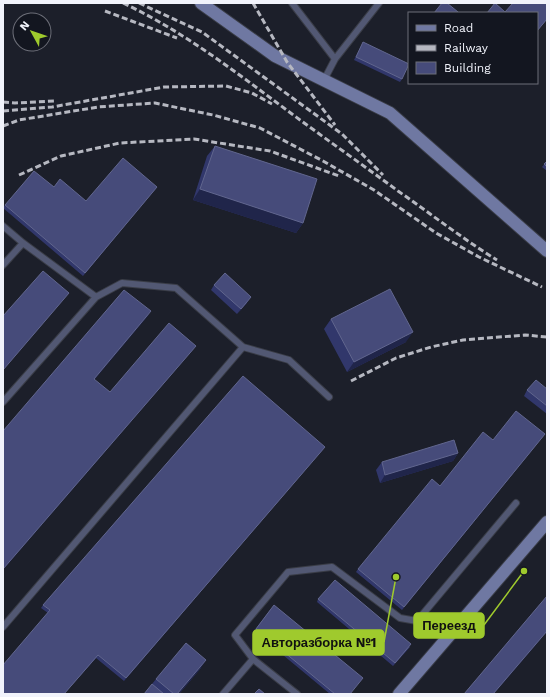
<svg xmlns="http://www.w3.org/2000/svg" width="550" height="697" font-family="'Work Sans',sans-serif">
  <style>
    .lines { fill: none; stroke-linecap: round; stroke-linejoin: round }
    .lane-casing { stroke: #3a3d47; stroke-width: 8 }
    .secondary-casing { stroke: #3a3d47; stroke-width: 14 }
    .lane { stroke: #525873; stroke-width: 6 }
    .secondary { stroke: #6f78a2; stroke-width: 12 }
    .rail { stroke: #b6b8c1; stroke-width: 3; stroke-dasharray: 6 3; stroke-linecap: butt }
    .wall { fill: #31376b }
    .shaded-wall { fill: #20254a }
    .building { fill: #464b7a; stroke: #61668e }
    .leader { fill: none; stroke: #9fca2d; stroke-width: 1.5 }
    .callout-dot { fill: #9fca2d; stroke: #131620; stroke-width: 1.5 }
    .callout { fill: #9fca2d; stroke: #9fca2d; stroke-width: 1.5 }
    .callout-label { font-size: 13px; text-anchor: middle; font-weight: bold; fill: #111 }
  </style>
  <rect width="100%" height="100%" fill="#1c1f2a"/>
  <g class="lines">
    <g class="lane-casing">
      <path id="lane" d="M292,3L335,59L324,80
        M335,59L379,3
        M3,226L23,243L96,297
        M3,265L23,243
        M3,402L96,297L122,283L176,288L243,347L289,360L329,397
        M417,621L435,624L453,632
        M3,627L243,347
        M223,694L253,659
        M297,694L253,659L235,635L288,572L332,567L400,618L417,621L516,503"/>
    </g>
    <g class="secondary-casing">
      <path id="secondary" d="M201,3L275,56L390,113L547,251
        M399,694L547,522"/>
    </g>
    <use href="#lane" class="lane"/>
    <use href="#secondary" class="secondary"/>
    <path class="rail" d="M123,3C185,32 238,74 292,114C327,140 363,165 398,191C431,214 463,239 497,260
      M139,3L202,32L342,134L383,175
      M253,3L287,62L335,125
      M105,11L177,38
      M3,102L15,103L54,101
      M3,111L52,107L164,87L226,86L252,93L272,104
      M3,126L19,120L98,107L155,103L213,115L260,128L323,161L374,190L436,233L479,257L542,287
      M19,175L61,156L120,143L194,139L270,151L339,176
      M351,381L396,358L431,347L463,340L525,335L547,337"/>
  </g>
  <path class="wall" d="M363,42L402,79L400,82L354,60Z
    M215,146L303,223L296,233L193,200L207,156Z
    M547,161V171L542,167Z
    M54,187L86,201L157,187L83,276L3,208L5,205Z
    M214,285L247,303L237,314L211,290Z
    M331,319L406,342L347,372L324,329Z
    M547,389V414L524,396L527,390Z
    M545,434L402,610L356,572L358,569L440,486L493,440Z
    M323,449L124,681L96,658L64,694H3L48,613L41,608L43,605Z
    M458,453L453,461L380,483L376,470L382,462Z
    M318,599L410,647L393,666L317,602Z
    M274,605L350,694H330L254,631Z
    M201,668L179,694H144L156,679Z"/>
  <path class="shaded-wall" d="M200,189L303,223L296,233L193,200Z
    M251,297L247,303L237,314L241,309Z
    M151,311L148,316L91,384L94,379Z
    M413,332L406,342L347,372L354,362Z
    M196,346L192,351L3,570V569Z
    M325,447L323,449L124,681L126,678Z
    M458,453L453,461L380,483L385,475Z
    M547,631V632L494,694H493Z
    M206,660L201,668L179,694H177Z"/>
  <path class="building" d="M442,3H447L458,12L457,13H434Z
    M495,3L505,12L513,3H547V19L537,31V13H487Z
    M363,42L409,64L402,79L356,57Z
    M215,146L317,179L303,223L200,189Z
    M123,158L157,187L85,273L5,205L34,171L54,187L60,179L86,201Z
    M547,161V167L544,164Z
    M43,271L69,293L3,370V316Z
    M225,273L251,297L241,309L214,285Z
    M390,289L413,332L354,362L331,319Z
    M124,290L151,311L94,379L110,392L169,323L196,346L3,569V431Z
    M243,376L325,447L126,678L98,655L64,694H3V665L50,610L43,605Z
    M536,380L547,389V406L527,390Z
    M516,411L545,434L404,607L358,569L432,479L440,486L483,432L493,440Z
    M454,440L458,453L385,475L382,462Z
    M335,580L411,644L395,663L318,599Z
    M547,596V631L493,694H464Z
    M274,605L363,678L350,694H335L256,629Z
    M186,643L206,660L177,694H174L156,679Z
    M152,684L164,694H144Z
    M259,689L265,694H254Z"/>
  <path class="leader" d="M524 571L484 625M396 577L384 642"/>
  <g class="callout-dot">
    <circle cx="524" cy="571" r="4"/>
    <circle cx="396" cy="577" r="4"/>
  </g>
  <g class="callout">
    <rect x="414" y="613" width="70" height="25" rx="4"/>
    <rect x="253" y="630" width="131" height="25" rx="4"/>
  </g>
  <g class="callout-label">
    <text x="449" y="630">Переезд</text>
    <text x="319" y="647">Авторазборка №1</text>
  </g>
  <rect width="550" height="697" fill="none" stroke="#f1f3fb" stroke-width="8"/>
  <rect x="408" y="12" width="130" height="72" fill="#131620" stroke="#6c6e78"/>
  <rect x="416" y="25" width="20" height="6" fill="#6f78a2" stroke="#6c6e78"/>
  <text x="444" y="32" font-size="12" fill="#f1f3fb">Road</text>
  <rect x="416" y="45" width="20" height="6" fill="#b6b8c1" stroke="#6c6e78"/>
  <text x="444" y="52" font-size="12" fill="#f1f3fb">Railway</text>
  <rect x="416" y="62" width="20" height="12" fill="#464b7a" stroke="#6c6e78"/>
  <text x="444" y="72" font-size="12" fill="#f1f3fb">Building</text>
  <g transform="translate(32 32) rotate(310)"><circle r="19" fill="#131620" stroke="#6c6e78"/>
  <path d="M0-3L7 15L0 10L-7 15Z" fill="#9fca2d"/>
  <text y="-6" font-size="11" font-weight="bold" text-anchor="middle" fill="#f1f3fb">N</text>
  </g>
</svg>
